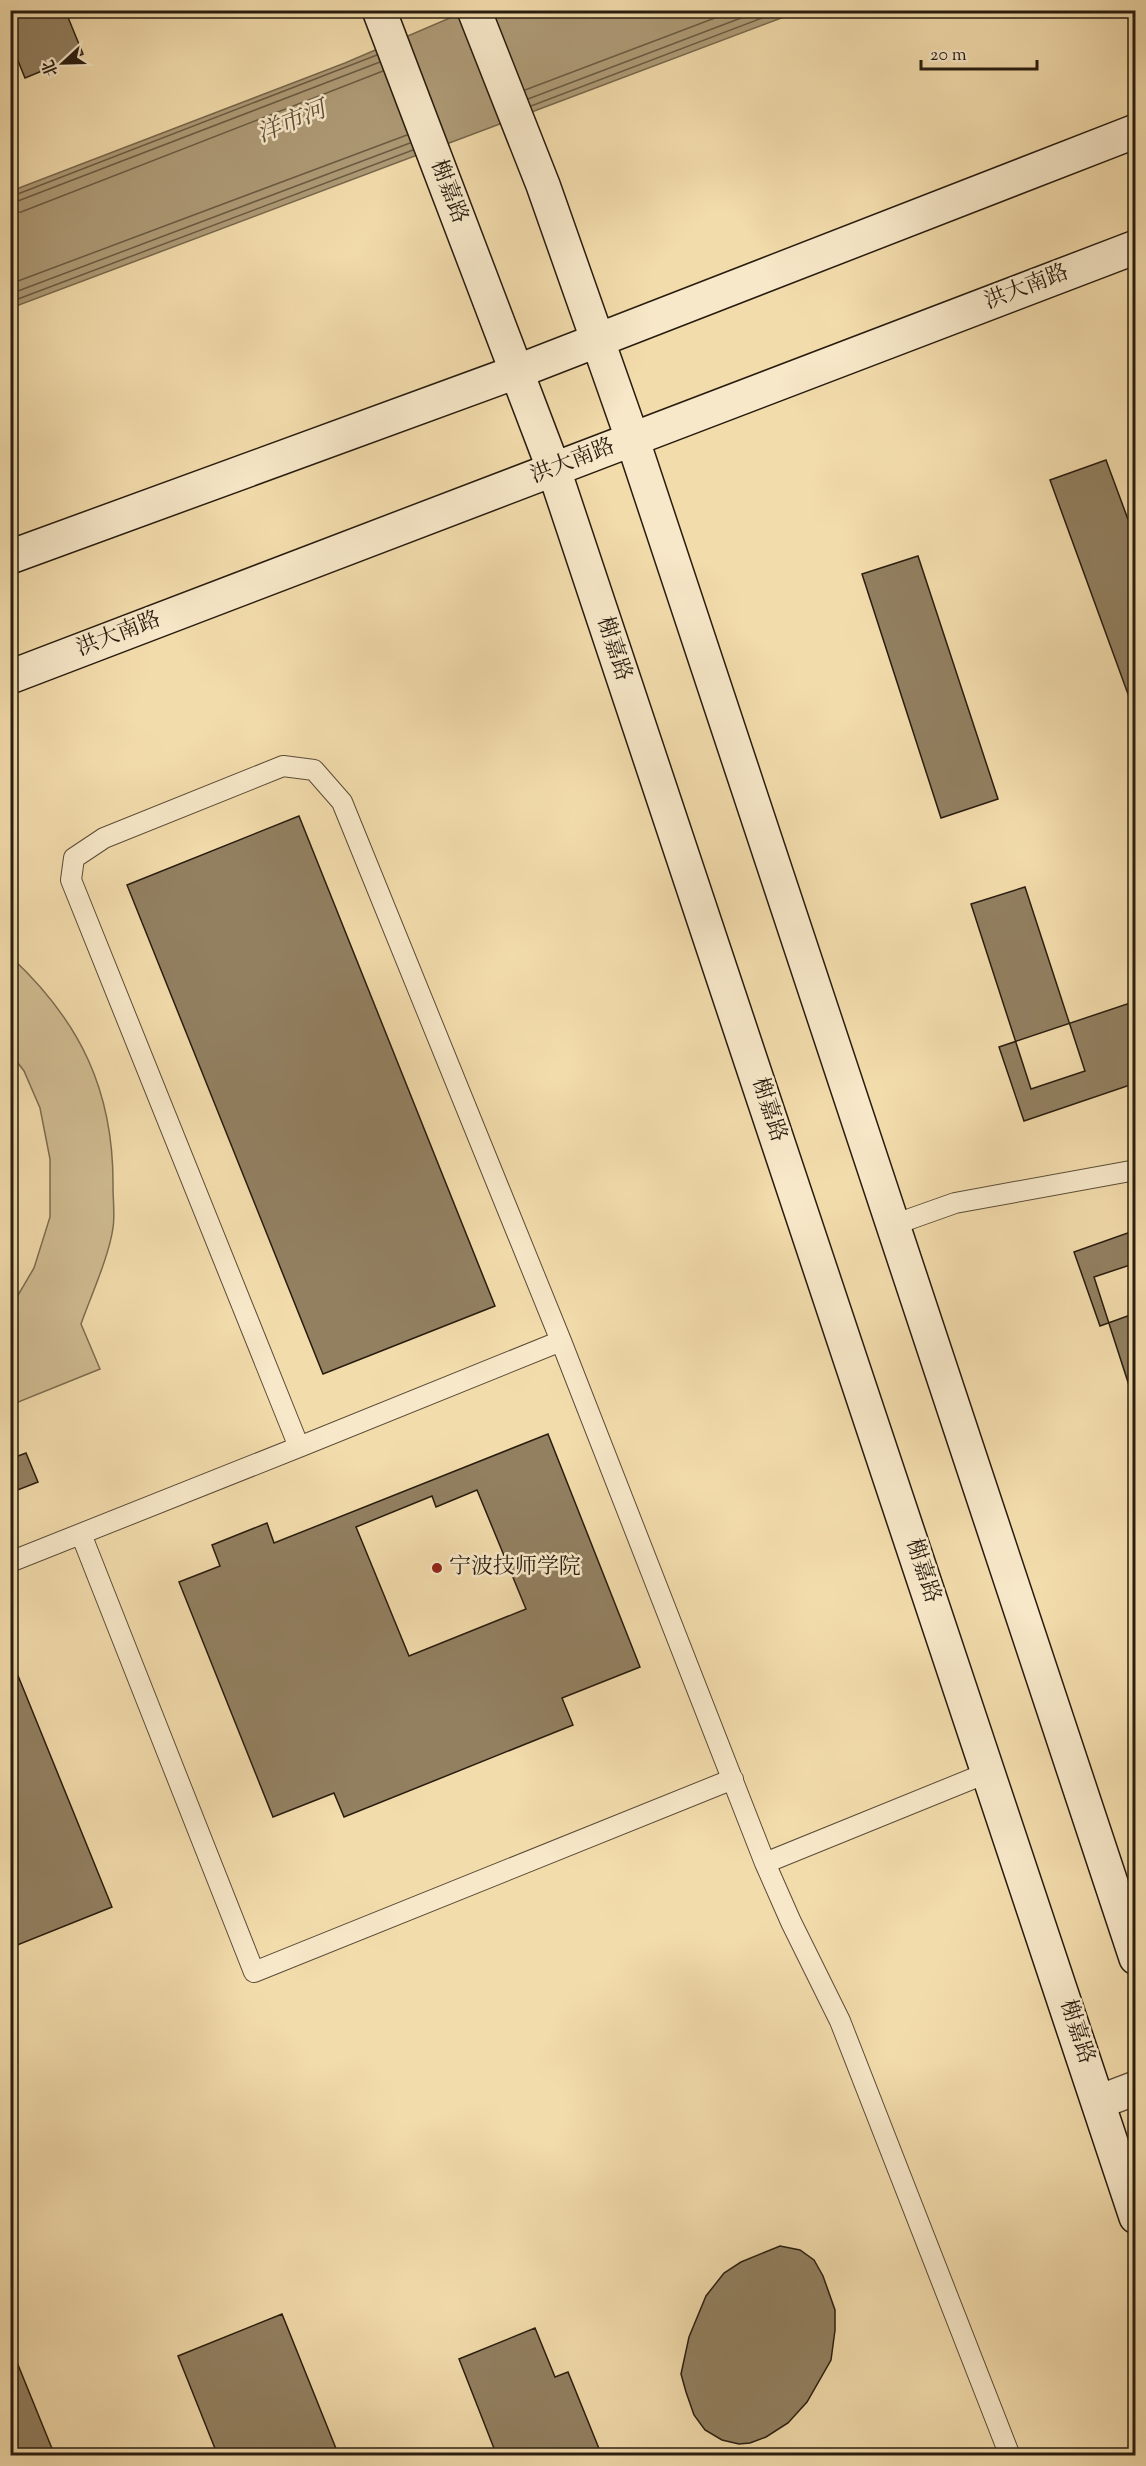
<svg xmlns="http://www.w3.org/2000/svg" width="1146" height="2466" font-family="'Sorts Mill Goudy','Noto Serif SC',serif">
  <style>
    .green { fill: #d0bb91; stroke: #7c6c50; stroke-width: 1.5 }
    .water { fill: #ae9b77; stroke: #78684d; stroke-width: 1.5 }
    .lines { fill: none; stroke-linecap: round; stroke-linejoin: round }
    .shore { stroke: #6b5c43; stroke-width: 1.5 }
    .building { fill: #928061; stroke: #281c0f; stroke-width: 1.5; fill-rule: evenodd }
    .service-casing { stroke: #5b4c36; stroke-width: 22 }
    .tertiary-casing { stroke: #5b4c36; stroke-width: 36 }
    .secondary-casing { stroke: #281c0f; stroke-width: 36 }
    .service { stroke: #f7e8c9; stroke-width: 20 }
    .tertiary { stroke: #f7e8c9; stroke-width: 33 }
    .secondary { stroke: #f7e8c9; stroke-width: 33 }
    .poi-dot { fill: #8f2418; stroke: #f7e8c9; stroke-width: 2 }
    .labels { text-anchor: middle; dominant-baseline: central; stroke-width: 5; stroke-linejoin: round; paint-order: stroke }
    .street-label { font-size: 22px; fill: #281c0f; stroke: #f7e8c9 }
    .poi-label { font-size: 22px; fill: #281c0f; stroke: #f7e8c9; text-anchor: start }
    .water-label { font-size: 24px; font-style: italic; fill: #5e4f39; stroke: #f7e8c9 }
  </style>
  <rect width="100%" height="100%" fill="#f3dcac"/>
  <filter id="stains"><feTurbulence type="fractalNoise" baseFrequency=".00333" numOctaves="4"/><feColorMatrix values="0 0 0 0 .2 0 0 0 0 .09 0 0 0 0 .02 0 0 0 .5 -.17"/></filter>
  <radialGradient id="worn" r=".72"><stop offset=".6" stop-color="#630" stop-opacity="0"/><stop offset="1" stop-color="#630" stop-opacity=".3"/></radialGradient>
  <path class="green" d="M11,957C80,1021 114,1091 113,1187C113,1200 115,1215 113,1228C109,1256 91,1296 81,1324L100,1369L11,1405V1307L34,1268L50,1217V1159L40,1108L24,1071L11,1054Z"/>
  <path class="water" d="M466,11H800L11,308V191L345,63Z"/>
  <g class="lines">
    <path class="shore" d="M525,90L736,10
      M528,99L762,10
      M531,106L783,10
      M10,197L377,55
      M10,204L380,62
      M10,213L21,212L383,71
      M10,284L407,135
      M10,294L410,143
      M10,302L413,150"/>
  </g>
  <path class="building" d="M10,10H65L83,54L25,78L10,41Z
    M1106,460L1136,541V716L1050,480Z
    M918,556L998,799L941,818L862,574Z
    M299,816L495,1306L323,1374L127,885Z
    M1025,887L1085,1071L1031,1089L971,904Z
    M1136,1001V1083L1024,1121L999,1047Z
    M1136,1230V1313L1100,1326L1074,1252Z
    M1136,1263V1407L1094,1277Z
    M548,1434L640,1667L562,1698L573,1725L344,1817L334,1793L273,1817L179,1582L220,1566L212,1545L267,1523L274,1543ZM477,1490L526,1609L409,1656L356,1527L432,1496L436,1507Z
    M26,1453L38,1482L10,1493V1459Z
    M10,1656L112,1907L10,1948Z
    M780,2246L800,2250L814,2260L823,2276L835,2310V2330L831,2360L807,2402L788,2423L766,2437L750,2443L739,2444L722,2440L705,2430L694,2415L686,2392L681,2374L689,2337L706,2296L724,2273L741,2262Z
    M282,2314L339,2456H218L178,2356Z
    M535,2328L555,2377L568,2372L602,2456H497L459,2359Z
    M10,2345L55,2456H10Z"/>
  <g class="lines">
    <g class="service-casing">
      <path id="service" d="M893,1225L955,1203L1136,1170
        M299,1447L561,1341
        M81,1534L254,1972L733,1779
        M10,1562L299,1447L71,880L74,858L104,838L283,766L314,770L342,802L561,1341L765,1863L791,1922L840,2021L1010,2456
        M765,1863L989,1772"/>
    </g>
    <g class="tertiary-casing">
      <path id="tertiary" d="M1099,2102L1136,2088"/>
    </g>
    <g class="secondary-casing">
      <path id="secondary" d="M379,10L554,470L1136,2217
        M474,10L543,185L632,438L1136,1958
        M10,557L516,372L1136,131
        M10,677L1136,247"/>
    </g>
    <use href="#service" class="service"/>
    <use href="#tertiary" class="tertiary"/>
    <use href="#secondary" class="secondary"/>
  </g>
  <circle class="poi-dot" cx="437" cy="1568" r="6"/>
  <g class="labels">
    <g class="street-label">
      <text transform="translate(448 192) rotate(69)">榭嘉路</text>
      <text transform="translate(1027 288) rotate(-21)">洪大南路</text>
      <text transform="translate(573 462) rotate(-21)">洪大南路</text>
      <text transform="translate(119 635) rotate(-21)">洪大南路</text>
      <text transform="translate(613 649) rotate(72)">榭嘉路</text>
      <text transform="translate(768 1110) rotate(72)">榭嘉路</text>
      <text transform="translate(922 1571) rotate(72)">榭嘉路</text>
      <text transform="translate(1076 2032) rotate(72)">榭嘉路</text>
    </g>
    <g class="poi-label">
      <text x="449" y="1568">宁波技师学院</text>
    </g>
    <g class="water-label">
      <text transform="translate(292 123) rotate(-22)">洋市河</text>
    </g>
  </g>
  <rect width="1146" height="2466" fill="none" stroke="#f3dcac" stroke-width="36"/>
  <rect x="12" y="12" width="1122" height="2442" fill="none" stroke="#281c0f" stroke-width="3"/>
  <rect x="18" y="18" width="1110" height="2430" fill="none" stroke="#281c0f" stroke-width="1.5"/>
  <g transform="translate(63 63) rotate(248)" stroke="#f7e8c9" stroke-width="4.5" paint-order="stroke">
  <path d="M0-4.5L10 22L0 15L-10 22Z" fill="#281c0f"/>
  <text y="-9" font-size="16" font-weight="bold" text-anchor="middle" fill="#281c0f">北</text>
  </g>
  <path d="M921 60v9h116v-9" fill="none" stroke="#281c0f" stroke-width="3"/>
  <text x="930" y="60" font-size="18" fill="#281c0f" stroke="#f7e8c9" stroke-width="4.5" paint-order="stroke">20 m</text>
  <rect width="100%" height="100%" filter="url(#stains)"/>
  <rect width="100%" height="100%" fill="url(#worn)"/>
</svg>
